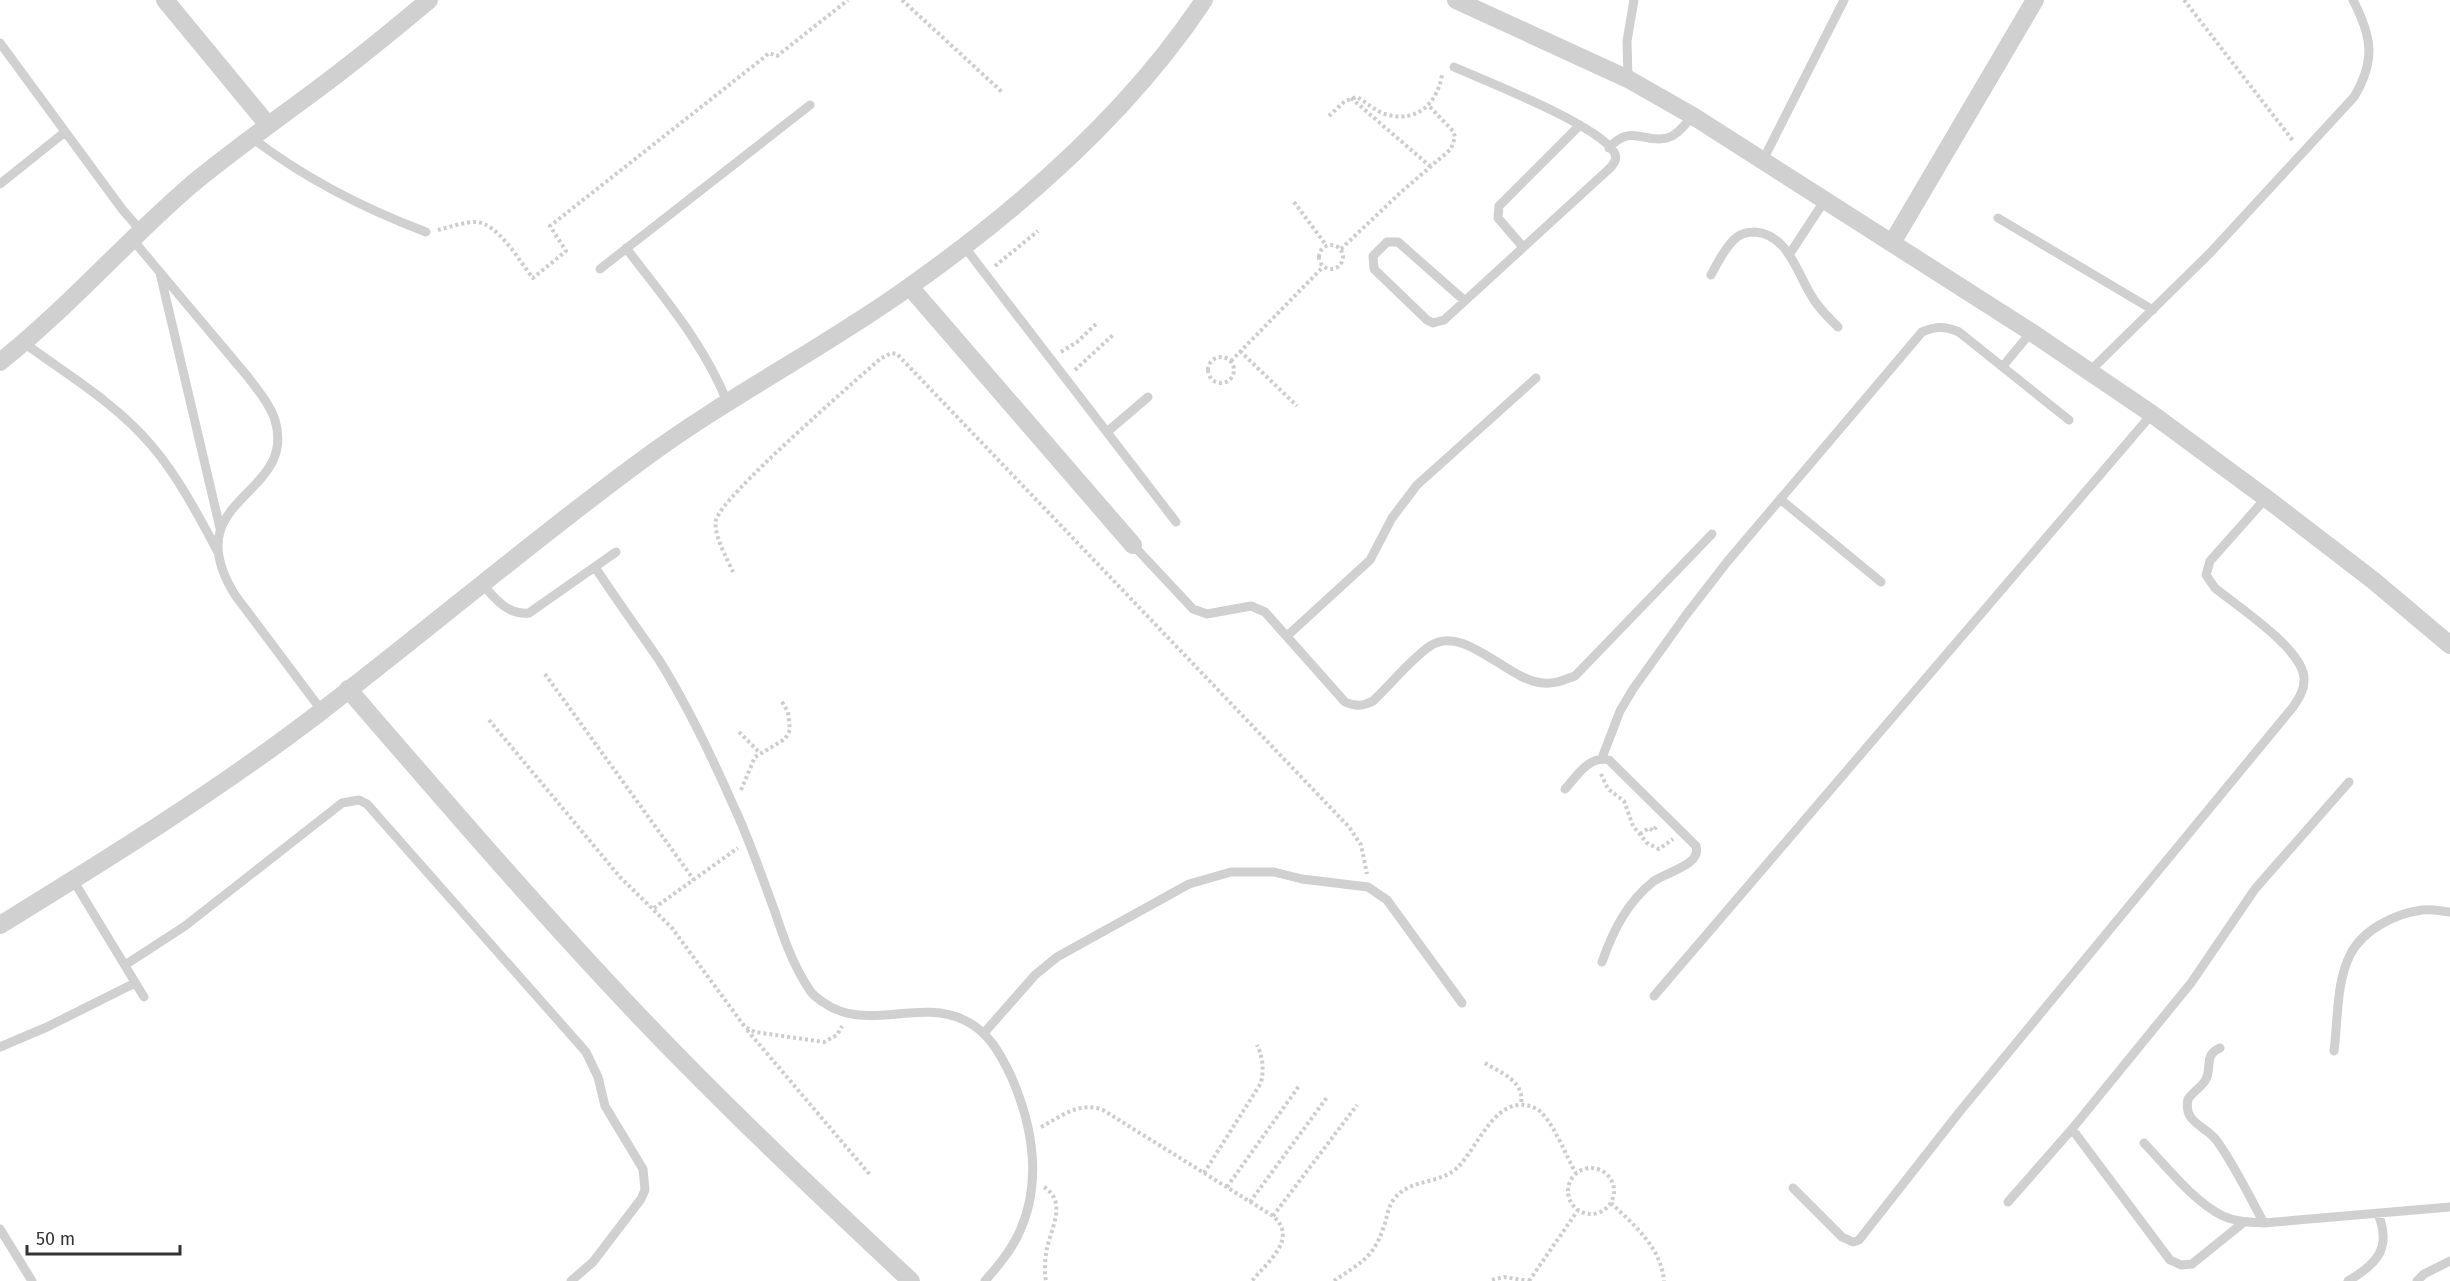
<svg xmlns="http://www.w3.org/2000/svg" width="2450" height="1281" font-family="'Fira Sans',sans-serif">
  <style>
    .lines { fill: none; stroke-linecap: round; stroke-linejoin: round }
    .path { stroke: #cdcdcd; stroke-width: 4; stroke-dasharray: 3 3; stroke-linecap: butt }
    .service { stroke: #d0d0d0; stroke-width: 9 }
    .minor { stroke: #d0d0d0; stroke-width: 18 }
  </style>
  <rect width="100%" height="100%" fill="#fff"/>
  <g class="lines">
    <path class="path" d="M902,0L1002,92
      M2184,0L2294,142
      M1351,98L1431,167
      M1329,116L1345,101L1357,97C1366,102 1375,111 1385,114C1416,124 1437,104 1442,75
      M1294,202L1326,245
      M438,230C450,227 464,222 476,222C498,223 520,262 533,278L566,251L550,226L762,59L769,53L777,56L848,0
      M1319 257a12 12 0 1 1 24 0a12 12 0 1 1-24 0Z
      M1341,249L1401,192L1451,149L1455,137L1453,131L1428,105
      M995,266L1038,231
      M1240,351L1297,406
      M1061,352L1077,342L1097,323
      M1208 370a13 13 0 1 1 26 0a13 13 0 1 1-26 0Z
      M1231,361L1323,267
      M1075,370L1114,334
      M733,572C727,558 713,535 716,520C721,497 854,382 880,359L891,353L897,354L1349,827L1361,845L1367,874
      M545,674L694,880
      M489,720L620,877L672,928L745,1027L755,1032L824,1042L837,1035L842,1026
      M739,732L759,752
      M1601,774L1608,789L1624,801L1633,826L1647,843L1659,849L1673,839
      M741,790L755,757L785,739L790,730L788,712L781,700
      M1640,834L1649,828L1653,831L1657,826
      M654,908L738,848
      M747,1030L871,1176
      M1485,1063C1501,1073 1525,1081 1521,1104
      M1041,1127C1062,1116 1079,1101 1103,1110L1273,1216C1299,1239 1267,1262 1252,1281
      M1568 1191a23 23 0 1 1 46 0a23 23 0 1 1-46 0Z
      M1204,1173L1261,1083C1264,1068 1263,1058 1257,1045
      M1044,1187C1067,1202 1052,1226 1047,1248C1045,1258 1044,1270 1046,1281
      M1227,1187L1299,1086
      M1250,1202L1328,1096
      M1611,1203C1634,1225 1661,1247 1664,1281
      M1273,1216L1357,1105
      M1492,1280L1504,1277L1529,1281
      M1334,1281C1358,1264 1373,1259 1383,1229C1387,1220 1387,1208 1394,1199C1410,1178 1440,1185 1458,1167C1479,1146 1497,1091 1535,1108C1551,1115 1566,1157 1576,1173
      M1529,1281L1578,1210"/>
    <path class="service" d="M0,43L122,209L141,231
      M1454,67C1486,81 1598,125 1614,152C1618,158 1614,164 1610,168L1444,320L1433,323L1427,320L1374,269L1373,256L1387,242H1398L1465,301
      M1628,79L1627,41L1634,0
      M251,137C305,179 363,208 426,232
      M1609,148C1631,123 1644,144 1667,138C1678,135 1685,124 1693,116
      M1763,160L1844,0
      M0,184L65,132
      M1998,218L2153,310
      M132,239L248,377C258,390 270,405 275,420C298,498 174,496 235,595L322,711
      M963,245L1176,522
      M1523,247L1498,218L1499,206L1580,125
      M626,248C664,298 705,345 728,404
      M1789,255L1825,200
      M600,269L810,105
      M160,273L220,528
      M1711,275C1718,262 1726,246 1737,237C1742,233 1749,232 1755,232C1787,234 1797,272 1811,295C1818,308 1828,317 1838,327
      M24,343C68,375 118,405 152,446C179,478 198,515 218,552
      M2003,366L2031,332
      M2090,371L2210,253L2354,97C2376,60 2372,37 2353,0
      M1107,432L1148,397
      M1780,499L1881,582
      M1133,545L1193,609L1207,614L1251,606L1265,612L1345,702C1356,707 1363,706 1373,701C1391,684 1410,660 1430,646C1464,623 1508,681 1543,683C1555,684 1564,680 1575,676L1712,534
      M595,567C615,598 638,629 659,660C688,706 712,757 734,807C750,841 762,877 775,912C784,939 793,965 809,989C812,995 817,998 823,1002C865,1033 918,998 964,1020C988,1031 1000,1053 1011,1076C1033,1126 1043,1184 1018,1235C1010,1252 997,1267 985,1281
      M482,584C496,599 507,615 529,613L616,552
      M1287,636L1370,560L1392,518L1417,485L1536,378
      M1602,758L1620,711L1633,689L1686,615L1727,562L1922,332C1936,326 1945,326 1959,332L2069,420
      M1565,789C1577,776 1589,755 1609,760L1696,846C1702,865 1666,872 1654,881C1627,902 1613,931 1602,962
      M73,880L144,997
      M125,965L185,926L342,803L359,800L367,804L586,1052L598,1077L605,1106L643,1169L645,1190L641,1199L593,1262L571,1281
      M1654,996L2152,414
      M984,1033L1035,975L1057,957L1189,884L1231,872H1274L1302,879L1368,887L1387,900L1462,1003
      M0,1047L47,1027L135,983
      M2220,1048C2203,1055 2213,1068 2205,1081C2200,1088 2193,1092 2188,1099C2183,1124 2206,1125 2217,1141C2235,1166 2249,1196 2264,1223
      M2334,1051C2338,1021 2336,983 2350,955C2363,929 2395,914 2422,910C2431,909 2441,911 2450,912
      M2072,1129L2170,1260L2181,1265L2192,1264L2244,1222
      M2144,1143C2166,1166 2194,1202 2223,1216C2236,1222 2250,1222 2264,1223L2450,1207
      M1793,1188L1842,1237L1853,1242L1859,1240L1961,1110L2293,707C2299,698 2305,689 2304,678C2303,649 2237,606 2215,588L2206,575L2210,561L2266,498
      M2008,1202L2072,1129L2191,983L2255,889L2349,782
      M0,1229L32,1281
      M2348,1281C2377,1264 2392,1248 2378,1214
      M2417,1281L2424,1274L2450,1261"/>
    <path class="minor" d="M165,0L268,125
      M1456,0L1628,79L1693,116L2031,332L2152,414L2266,498L2374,581L2450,645
      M1892,243L2035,0
      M910,287L1133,545
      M0,362C68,308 125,242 191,185C231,152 273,122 315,91C354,62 392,31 429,0
      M348,689C444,800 540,912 641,1018C728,1109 819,1195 911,1281
      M0,925C109,858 217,791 319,713C429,629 534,539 645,458C729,396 824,348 909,287C1018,210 1130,112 1204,0"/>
  </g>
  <path d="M27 1245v9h153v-9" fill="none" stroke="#333333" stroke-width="3"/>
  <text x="36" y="1245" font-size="18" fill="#333333" stroke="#ffffff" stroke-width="4.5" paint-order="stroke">50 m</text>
</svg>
